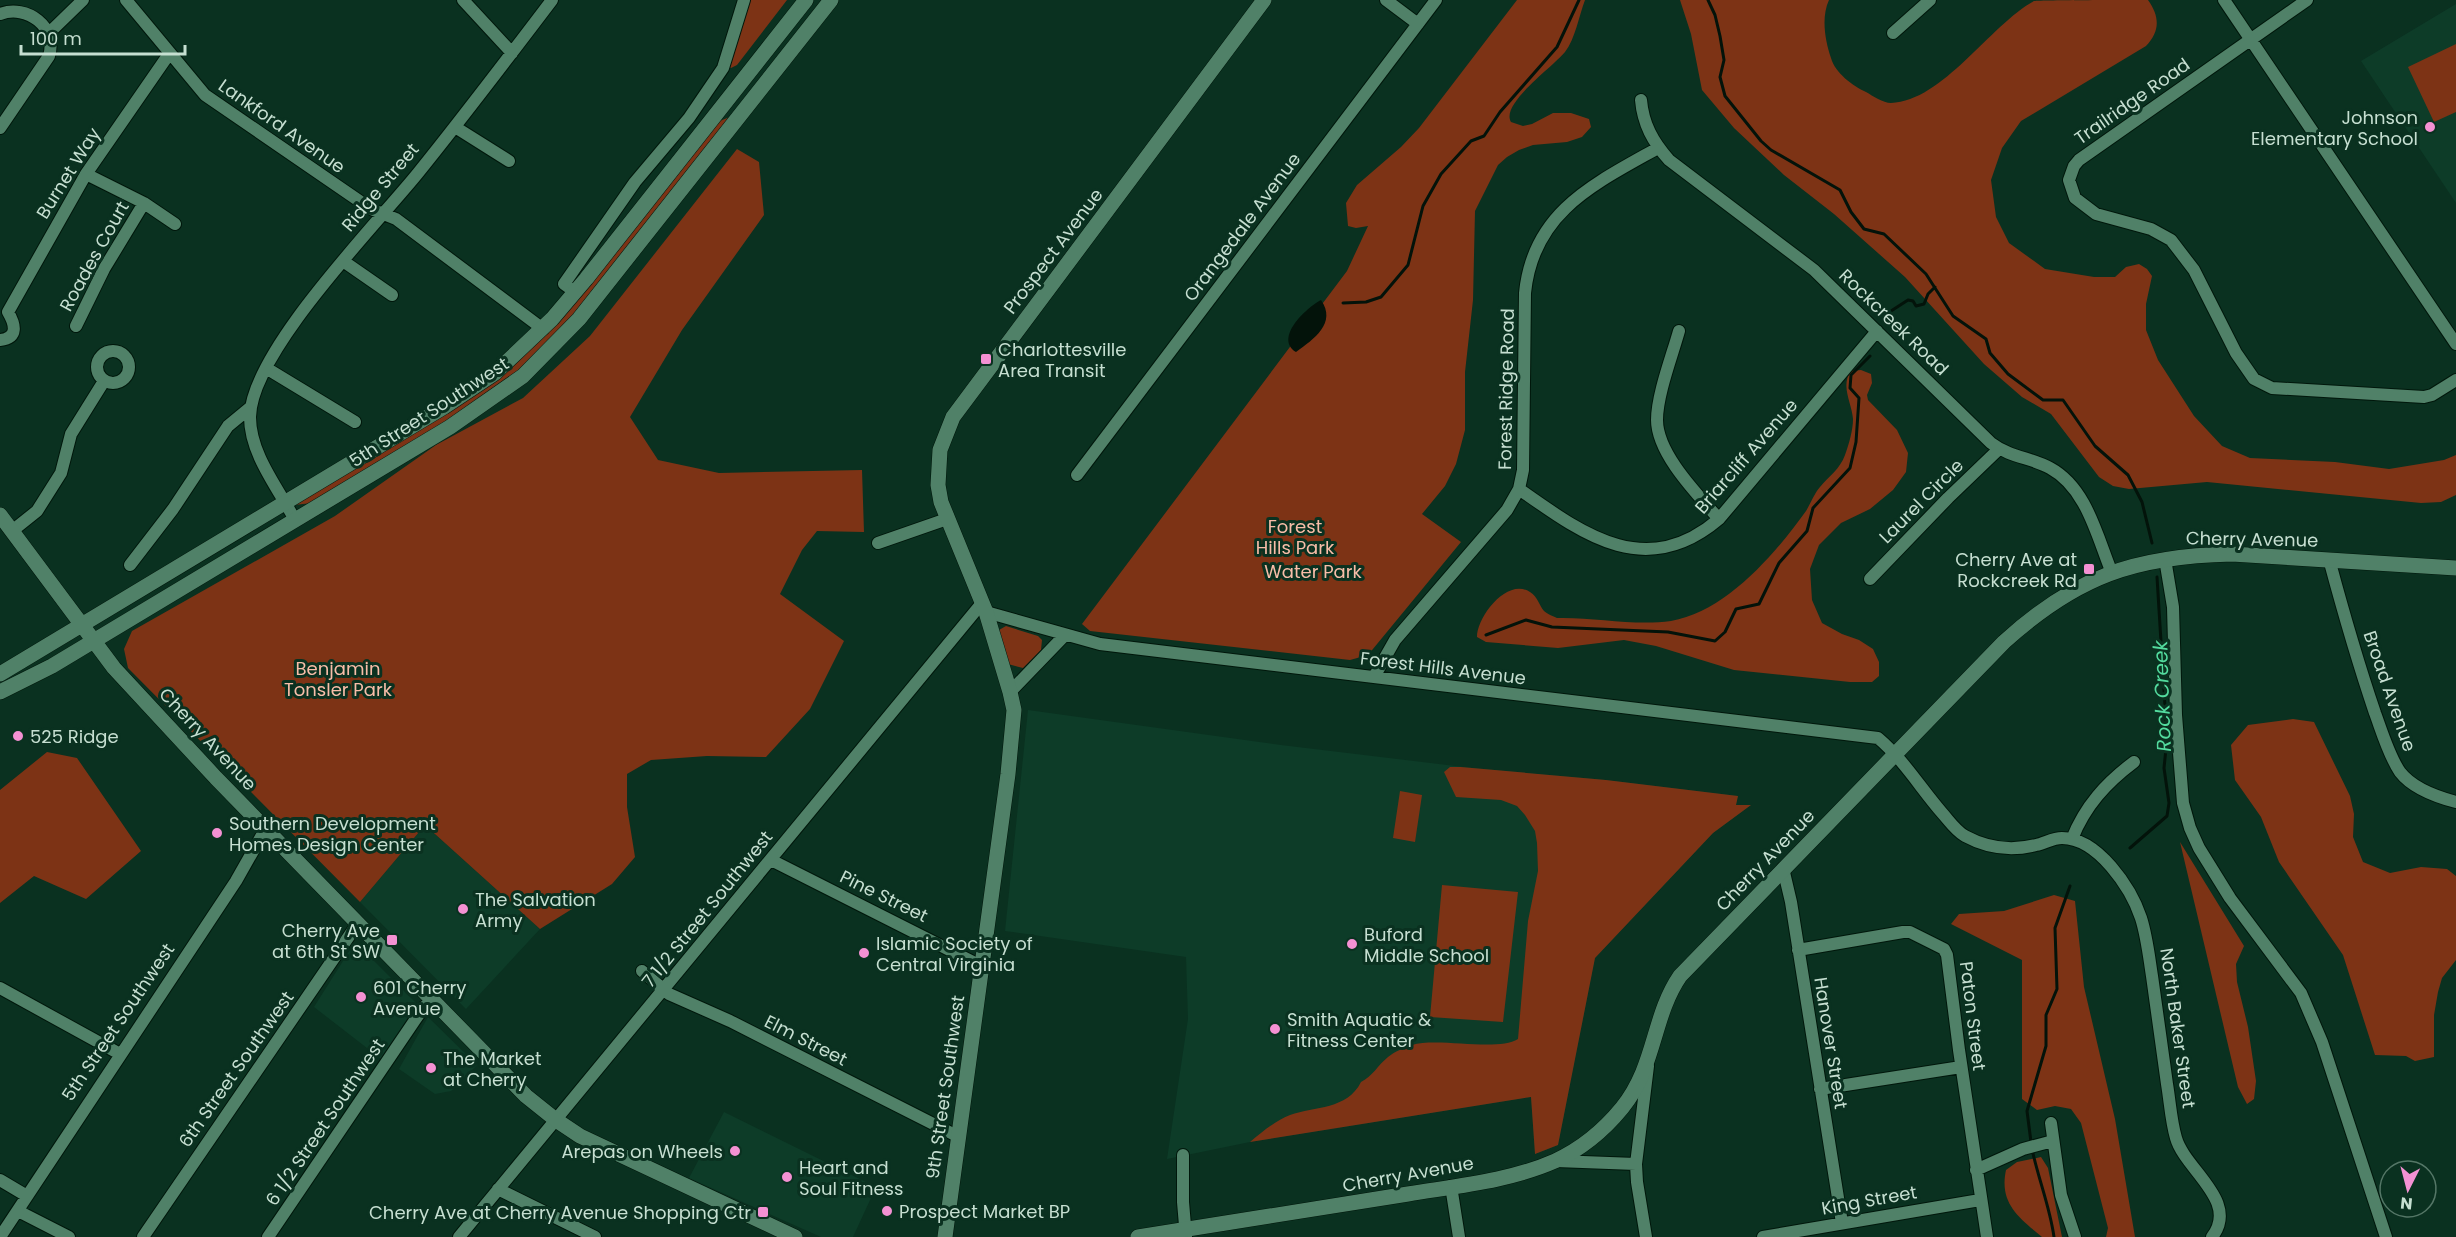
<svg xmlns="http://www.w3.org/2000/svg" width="2456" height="1237" font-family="Poppins,sans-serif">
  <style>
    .built { fill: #0d3c28 }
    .green { fill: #7d3315 }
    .water { fill: #03130a }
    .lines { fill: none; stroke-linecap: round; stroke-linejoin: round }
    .stream { stroke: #03130a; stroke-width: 3 }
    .street-casing { stroke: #00170b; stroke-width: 14 }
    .secondary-casing { stroke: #00170b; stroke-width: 16 }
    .street { stroke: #508168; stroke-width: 12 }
    .secondary { stroke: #508168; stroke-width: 15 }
    .poi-dot { fill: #f491d3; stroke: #0a3120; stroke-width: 2 }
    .labels { text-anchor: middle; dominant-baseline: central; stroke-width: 6; stroke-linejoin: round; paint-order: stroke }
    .street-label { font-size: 18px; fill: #c6dfd1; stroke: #0a3120 }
    .poi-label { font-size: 18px; fill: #c6dfd1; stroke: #0a3120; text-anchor: start }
    .park-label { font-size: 18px; fill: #f8bda8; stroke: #0a3120 }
    .water-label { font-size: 20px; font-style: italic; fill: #53db9e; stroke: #0a3120 }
  </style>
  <rect width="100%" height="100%" fill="#0a3120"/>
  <path class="built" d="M2456,4V203L2361,61Z
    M1028,710L1281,745L1472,768L1606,780L1738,796L1736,805H1751L1713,833L1595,958L1558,1145L1535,1154L1531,1097L1250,1142L1167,1159L1188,1019L1186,957L1005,931Z
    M425,825L540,929L466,1009L360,902Z
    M355,942L421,1008L385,1062L314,1007Z
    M428,1017L477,1065L451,1091L435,1094L399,1069Z
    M724,1112L876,1187L853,1237H821L689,1178Z"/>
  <path class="green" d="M749,0H787L737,65L731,68L729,67Z
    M1517,0H1585C1579,16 1575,39 1565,52C1554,66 1500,104 1511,122L1523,126L1532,124L1553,113H1571L1589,119L1591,127L1582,137L1567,142L1533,145L1519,150L1507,157L1498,165L1475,211L1473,300L1465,372V430L1456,464L1445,486L1422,514L1461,542L1368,655L1350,660L1090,631L1082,624L1347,271L1368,226L1356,228L1348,226L1346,203L1357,185L1401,147L1419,128Z
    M1680,0H1829C1821,17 1825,41 1831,58C1835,73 1853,86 1866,92C1873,96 1883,103 1891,103C1943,101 1990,25 2034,1C2043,0 2131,0 2148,0C2160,17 2160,31 2146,46L2021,121L2002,148L1991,180L1996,217L2009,243L2045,269L2094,277H2115L2126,267L2139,264L2147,269L2152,276L2146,304V330L2158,360L2194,416L2222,446L2250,458L2335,462L2389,469L2444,460L2456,455V495L2441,502L2421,503L2207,482L2129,489L2113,486L2099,477L2051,414L2022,397L1984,364L1905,277L1834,214L1784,175L1734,128L1702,90L1691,34Z
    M2456,44V112L2434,122L2408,67Z
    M732,116L577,314L531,360L485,397L312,503L294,505L480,390L715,123Z
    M737,149L759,162L764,215L682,330L630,417L658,460L719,473L862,470L864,532L817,531L802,550L780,594L844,641L810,709L766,757L707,756L651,760L627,774V807L635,857L612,884L540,929L425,825L360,902L128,668L124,649L132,631L335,516L436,445L523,398L590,336Z
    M1861,370L1871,374L1872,383L1867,395L1868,400L1897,430L1908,453L1906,472L1893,490L1870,509L1841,523L1819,545L1810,569L1812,600L1822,623L1842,634L1859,640L1873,649L1879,662V676L1872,682H1850L1734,670L1656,646L1624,640L1558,648L1486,642L1477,637C1477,617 1507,577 1530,592C1538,597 1539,605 1544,611C1547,614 1553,616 1557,618C1594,617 1634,626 1671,621C1726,612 1776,553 1806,511C1811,503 1814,494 1820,487C1829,476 1840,469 1845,455C1849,444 1853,430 1853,419C1852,403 1840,386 1851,371Z
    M1006,626L1038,636L1042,640L1041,650L1023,668L1008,664L999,630Z
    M2293,719L2314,722L2350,796L2354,814L2353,837L2363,862L2390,873L2421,867L2447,869L2456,876V960L2442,978L2438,992L2434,1015V1057L2415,1061L2406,1056L2375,1055L2343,955L2279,862L2261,817L2235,780L2231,745L2248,725Z
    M47,752L77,758L141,851L86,899L34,876L0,903V790Z
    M1461,767L1606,780L1738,796L1736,805H1751L1713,833L1595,958L1558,1145L1535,1154L1531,1097L1250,1142C1262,1132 1275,1121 1290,1115C1315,1106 1347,1110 1361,1082C1373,1076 1377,1066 1388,1057C1394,1052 1405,1047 1412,1045C1438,1037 1497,1052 1518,1039L1528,921L1538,871L1537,843L1535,831L1525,815L1517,806L1501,800L1456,797L1444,772L1450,767Z
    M1400,791L1422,795L1415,842L1393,838Z
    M2180,842L2244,946L2236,964L2237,982L2248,1027L2256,1081L2254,1099L2247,1104L2238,1087Z
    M1442,885L1518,892L1503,1022L1430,1017Z
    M2054,895L2075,901L2084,987L2115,1119L2135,1237H2106L2108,1228L2081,1123L2071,1109L2055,1106L2037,1110L2022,1099V960L1951,924L1959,914L2004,911Z
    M2041,1157L2048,1168L2062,1237H2042C2018,1217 1999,1203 2006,1170L2017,1162Z"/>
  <path class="water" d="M1321,300C1337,323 1314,339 1296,352C1274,338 1306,308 1321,300Z"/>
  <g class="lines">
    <path class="stream" d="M1708,0L1715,15L1720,36L1724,60L1720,77L1725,96L1761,141L1771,150L1840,190L1851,212L1864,229L1884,234L1926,274L1953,316L1986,339L1990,353L2008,374L2043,400H2063L2095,446L2128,475L2142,502L2152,543
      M1343,303L1366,302L1381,297L1408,265L1423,206L1441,174L1471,141L1484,136L1500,112L1557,47L1579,0
      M1890,317L1891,311L1908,300L1913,301L1916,306L1924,304L1928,294L1935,287
      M1486,635L1526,620L1552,627L1668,632L1715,641L1725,632L1736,609L1759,604L1779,563L1807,531L1813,508L1850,468L1856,442L1859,398L1850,388L1851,375L1870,356
      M2130,848L2167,816L2169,803L2164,768L2167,739L2157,577
      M2031,1142L2027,1111L2046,1046V1015L2057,989L2055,928L2070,886
      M2032,1149C2038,1178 2050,1207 2054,1237"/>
    <g class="street-casing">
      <path id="street" d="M126,0L205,95L371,209L396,219L543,329
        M463,0L512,53
        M1386,0L1418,24
        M2224,0L2456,344
        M2307,0L2079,160L2074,166L2069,180L2075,198L2096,214L2151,229L2171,240L2194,270L2236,353L2254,379L2272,388L2424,397L2432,395L2456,380
        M0,14C27,4 58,27 49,56L0,128
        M50,32L83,0
        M1893,33L1930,0
        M1641,100C1643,124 1653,142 1669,160L1814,270L1991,443C2011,458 2030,457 2050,468C2087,488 2097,537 2112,573
        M455,127L509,161
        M86,174L144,203L175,224
        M343,261L392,295
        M575,292L564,284L635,182L689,118L723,68L744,0
        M76,326L104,269L144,203
        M1679,331C1672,356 1657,395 1657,420C1657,454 1698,495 1719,519
        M0,340C19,338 15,324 8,312L86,174L169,54
        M97 367a16 16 0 1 1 32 0a16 16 0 1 1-32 0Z
        M266,368L355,422
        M1077,475L1436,0
        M1519,489C1584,535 1646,581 1719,519L1877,331
        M295,520C278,488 250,454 250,417C251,352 376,225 418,173C464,116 508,58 552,0
        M12,531L37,511L61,473L71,434L104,381
        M878,543L947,519
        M2165,559L2173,607L2176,715L2183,803L2190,828L2199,848L2230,898L2301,993L2322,1042L2386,1237
        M2329,559C2343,611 2358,663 2375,713C2382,732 2389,756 2400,772C2413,789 2437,797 2456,802
        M130,565L173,509L228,426L251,407
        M1870,579L1948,498L1999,449
        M986,612L1100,644L1878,738C1904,760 1921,789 1943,814C1950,822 1956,831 1965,836C1987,848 2012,851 2036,845C2045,843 2053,838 2062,838C2098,838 2131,888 2141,918C2147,937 2149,957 2152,976C2157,1012 2162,1048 2167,1084C2170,1102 2171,1121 2176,1138C2185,1170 2240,1201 2212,1237
        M1374,677L1395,640L1507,510L1519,489L1523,470L1525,293C1533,212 1594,184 1658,148
        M1010,692L1065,635
        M2072,839C2085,806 2106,783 2134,762
        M771,860L981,966
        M1783,868L1791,902L1842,1223
        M1798,950L1903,932H1910L1944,949L1947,955L1959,1050L1987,1237
        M642,971L669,994L730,1021L957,1136
        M0,988L120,1054
        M1820,1089L1961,1067
        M2051,1123L2061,1195L2075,1237
        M1183,1155V1202L1186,1237
        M1556,1161L1636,1164
        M1976,1170L2023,1149L2053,1141
        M0,1180L27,1196
        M1451,1186L1459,1237
        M498,1189L595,1237
        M18,1211L69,1237
        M0,1237L236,881L266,828
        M143,1237L358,923
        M268,1237L415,1020L424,1007L434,1000
        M459,1237L982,603
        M1646,1237L1637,1182L1636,1164L1648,1066
        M1763,1237L1980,1200"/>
    </g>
    <g class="secondary-casing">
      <path id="secondary" d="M0,515L114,668L216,778L526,1096L556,1120L580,1136L795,1237
        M0,674L444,407L495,373L552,319L586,279L806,0
        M0,692L52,666L450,427L523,376L579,319L831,0
        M945,1237L1008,774L1014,710L1010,692L986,612L941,502L938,485L940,450L953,417L1264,0
        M1138,1237C1228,1223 1318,1209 1408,1194C1456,1186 1510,1181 1555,1161C1581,1149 1604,1130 1622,1108C1656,1066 1652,1017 1680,976L2004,642C2077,576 2135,556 2232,554L2456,568"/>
    </g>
    <use href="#street" class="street"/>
    <use href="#secondary" class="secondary"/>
  </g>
  <g class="poi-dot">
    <circle cx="2430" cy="127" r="6"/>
    <rect x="980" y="353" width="12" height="12" rx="3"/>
    <rect x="2083" y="563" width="12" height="12" rx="3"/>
    <circle cx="18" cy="736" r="6"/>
    <circle cx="217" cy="833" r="6"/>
    <circle cx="463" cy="909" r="6"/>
    <rect x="386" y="934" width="12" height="12" rx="3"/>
    <circle cx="1352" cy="944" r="6"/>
    <circle cx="864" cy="953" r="6"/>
    <circle cx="361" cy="997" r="6"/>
    <circle cx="1275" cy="1029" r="6"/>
    <circle cx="431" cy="1068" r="6"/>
    <circle cx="735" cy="1151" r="6"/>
    <circle cx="787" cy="1177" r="6"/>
    <circle cx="887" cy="1211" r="6"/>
    <rect x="757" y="1206" width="12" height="12" rx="3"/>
  </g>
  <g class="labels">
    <g class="street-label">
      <text transform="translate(2132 101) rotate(-35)">Trailridge Road</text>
      <text transform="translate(282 126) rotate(35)">Lankford Avenue</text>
      <text transform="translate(68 173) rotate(-58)">Burnet Way</text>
      <text transform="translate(380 187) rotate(-50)">Ridge Street</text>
      <text transform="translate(1242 227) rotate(-53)">Orangedale Avenue</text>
      <text transform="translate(1053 251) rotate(-53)">Prospect Avenue</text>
      <text transform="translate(94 256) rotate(-61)">Roades Court</text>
      <text transform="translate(1894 322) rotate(44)">Rockcreek Road</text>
      <text transform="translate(1506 389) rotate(-89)">Forest Ridge Road</text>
      <text transform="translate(429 412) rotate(-33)">5th Street Southwest</text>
      <text transform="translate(1746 456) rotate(-49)">Briarcliff Avenue</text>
      <text transform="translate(1921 501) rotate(-45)">Laurel Circle</text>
      <text transform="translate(2252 539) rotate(1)">Cherry Avenue</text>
      <text transform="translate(1443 668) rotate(7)">Forest Hills Avenue</text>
      <text transform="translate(2390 691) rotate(71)">Broad Avenue</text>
      <text transform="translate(208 739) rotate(47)">Cherry Avenue</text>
      <text transform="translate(1765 860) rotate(-46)">Cherry Avenue</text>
      <text transform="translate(884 896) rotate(26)">Pine Street</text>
      <text transform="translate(707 909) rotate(-51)">7 1/2 Street Southwest</text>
      <text transform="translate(1973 1016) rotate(83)">Paton Street</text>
      <text transform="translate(118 1022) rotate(-56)">5th Street Southwest</text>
      <text transform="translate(2178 1028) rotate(82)">North Baker Street</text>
      <text transform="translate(806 1040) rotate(27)">Elm Street</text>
      <text transform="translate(1831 1043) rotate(81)">Hanover Street</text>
      <text transform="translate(236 1069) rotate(-55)">6th Street Southwest</text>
      <text transform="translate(945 1087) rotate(-82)">9th Street Southwest</text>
      <text transform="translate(325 1122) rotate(-56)">6 1/2 Street Southwest</text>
      <text transform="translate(1408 1174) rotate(-10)">Cherry Avenue</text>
      <text transform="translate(1869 1200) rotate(-10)">King Street</text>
    </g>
    <g class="poi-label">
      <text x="2418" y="117" text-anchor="end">Johnson<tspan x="2418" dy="21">Elementary School</tspan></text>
      <text x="998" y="349">Charlottesville<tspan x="998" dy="21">Area Transit</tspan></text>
      <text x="2077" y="559" text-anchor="end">Cherry Ave at<tspan x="2077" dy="21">Rockcreek Rd</tspan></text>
      <text x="30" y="736">525 Ridge</text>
      <text x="229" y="823">Southern Development<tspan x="229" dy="21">Homes Design Center</tspan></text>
      <text x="475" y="899">The Salvation<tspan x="475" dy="21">Army</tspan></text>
      <text x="380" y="930" text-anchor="end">Cherry Ave<tspan x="380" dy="21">at 6th St SW</tspan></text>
      <text x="1364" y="934">Buford<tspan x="1364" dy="21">Middle School</tspan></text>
      <text x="876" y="943">Islamic Society of<tspan x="876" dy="21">Central Virginia</tspan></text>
      <text x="373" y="987">601 Cherry<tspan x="373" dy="21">Avenue</tspan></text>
      <text x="1287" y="1019">Smith Aquatic &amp;<tspan x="1287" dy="21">Fitness Center</tspan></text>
      <text x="443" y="1058">The Market<tspan x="443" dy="21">at Cherry</tspan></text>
      <text x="723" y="1151" text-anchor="end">Arepas on Wheels</text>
      <text x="799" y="1167">Heart and<tspan x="799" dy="21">Soul Fitness</tspan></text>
      <text x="899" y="1211">Prospect Market BP</text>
      <text x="751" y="1212" text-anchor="end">Cherry Ave at Cherry Avenue Shopping Ctr</text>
    </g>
    <g class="park-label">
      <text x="1295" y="526">Forest<tspan x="1295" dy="21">Hills Park</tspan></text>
      <text x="1313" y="571">Water Park</text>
      <text x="338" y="668">Benjamin<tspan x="338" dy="21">Tonsler Park</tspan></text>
    </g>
    <g class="water-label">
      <text transform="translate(2162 696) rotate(-92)">Rock Creek</text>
    </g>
  </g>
  <g transform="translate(2408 1189) rotate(186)"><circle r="28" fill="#0a3120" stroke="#557767" stroke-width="1.5"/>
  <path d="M0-4.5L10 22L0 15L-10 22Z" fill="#f491d3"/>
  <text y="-9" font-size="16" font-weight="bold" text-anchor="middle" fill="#c6dfd1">N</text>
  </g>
  <path d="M21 45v9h164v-9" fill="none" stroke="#c6dfd1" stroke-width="3"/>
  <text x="30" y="45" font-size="18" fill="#c6dfd1" stroke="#0a3120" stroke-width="4.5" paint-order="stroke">100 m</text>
</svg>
